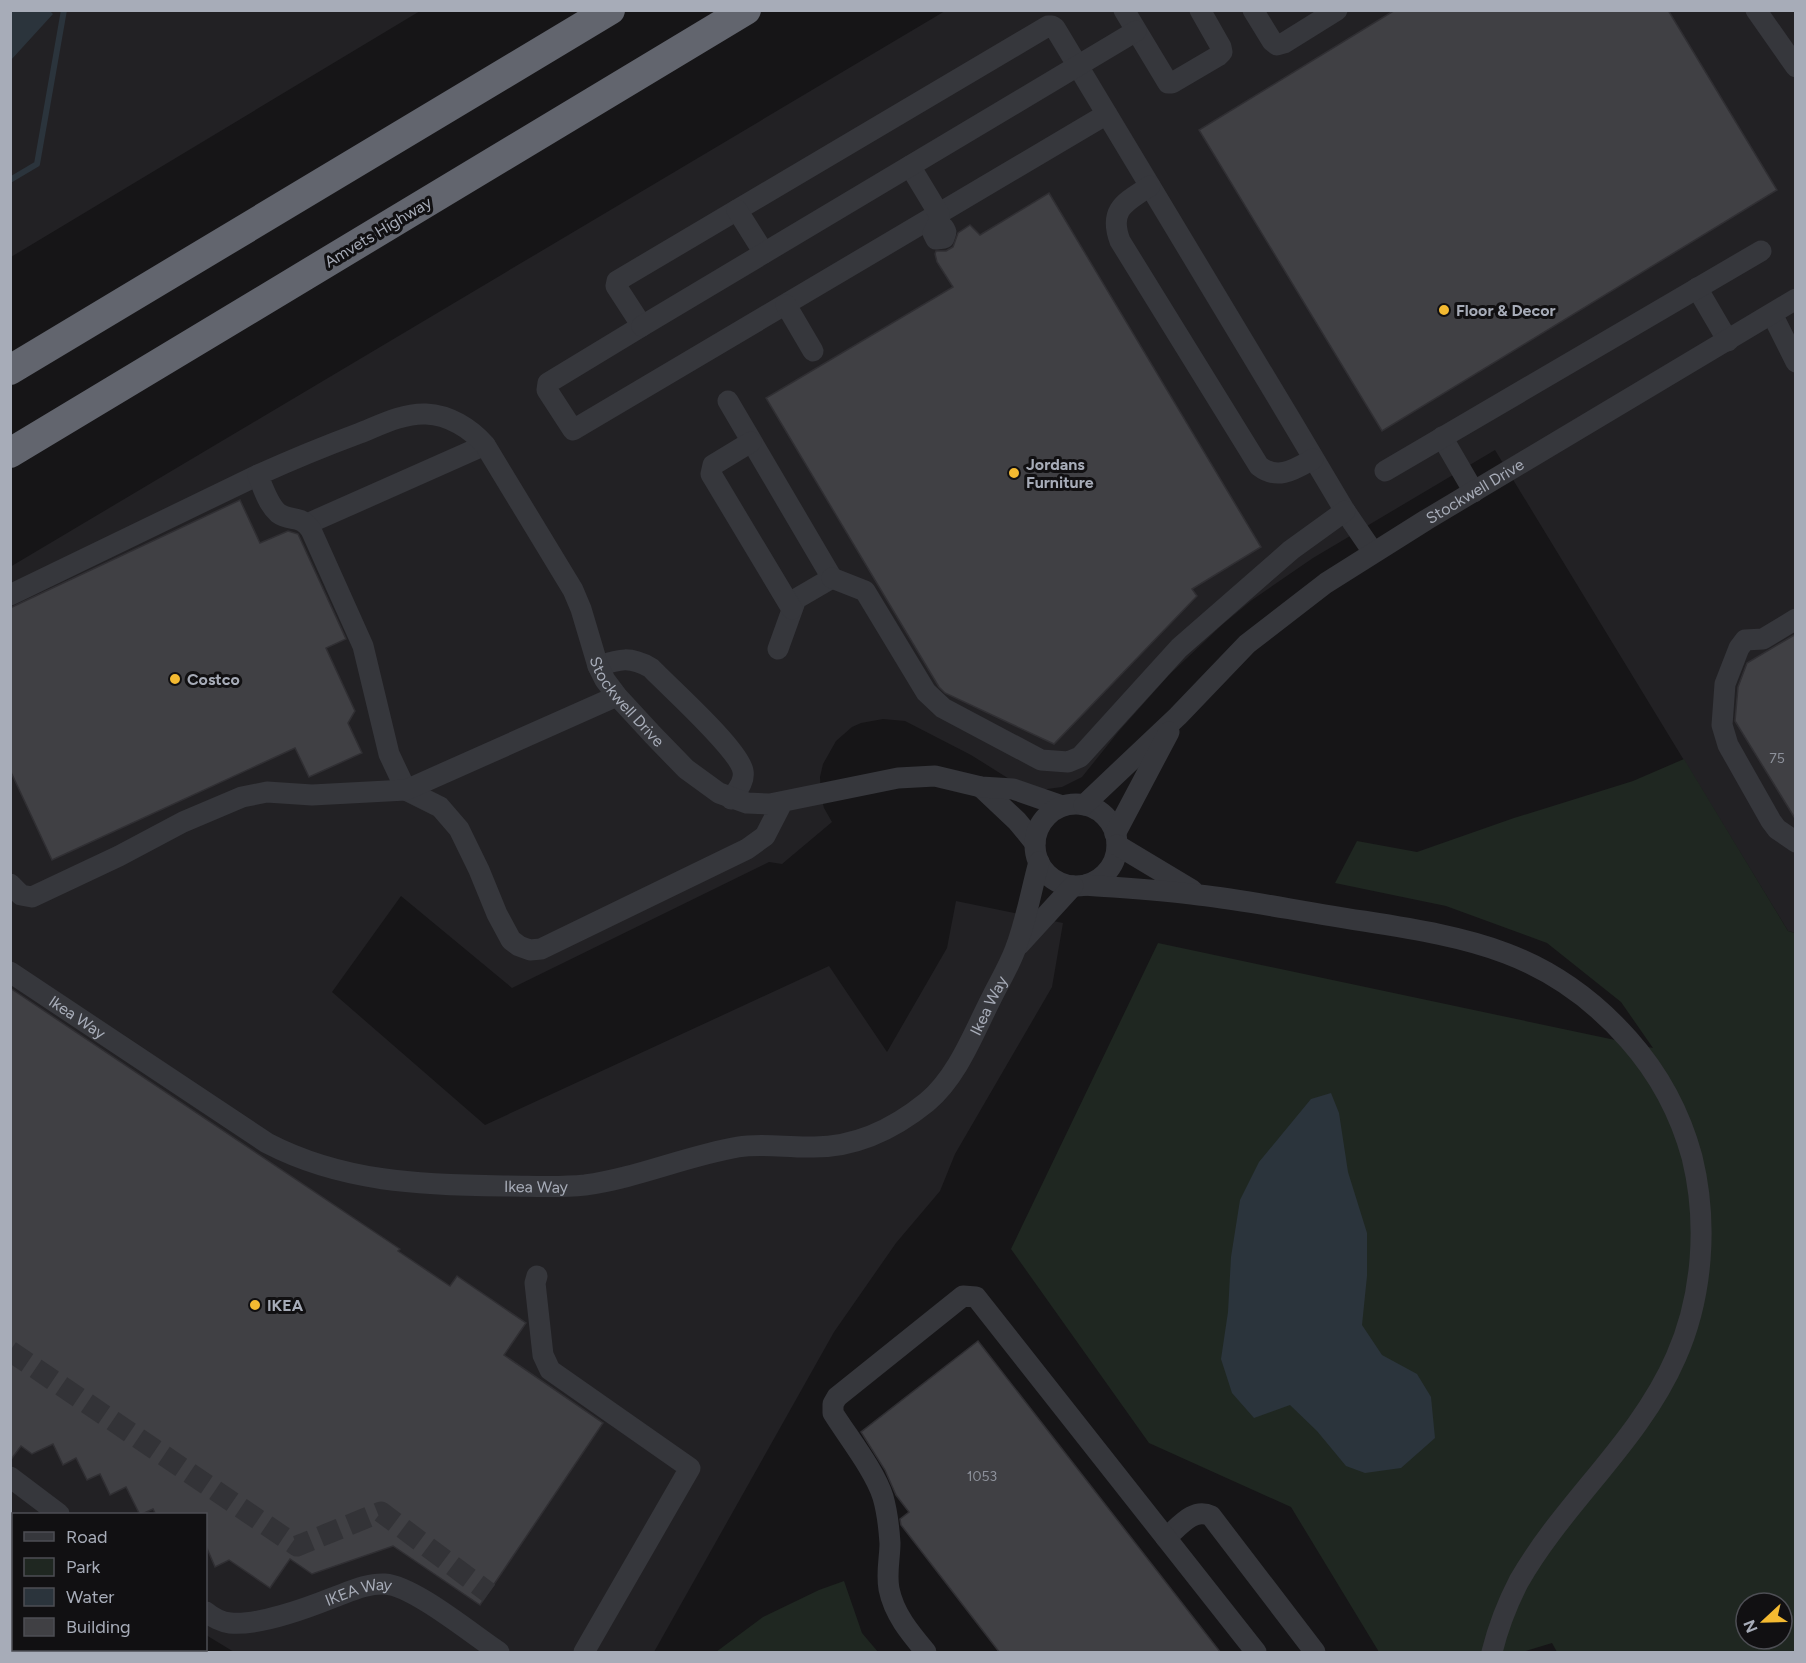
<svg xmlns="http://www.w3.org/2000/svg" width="1806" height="1663" font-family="Figtree,sans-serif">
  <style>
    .built { fill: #222124 }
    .green { fill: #1f2721; fill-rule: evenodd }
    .water { fill: #2b343c }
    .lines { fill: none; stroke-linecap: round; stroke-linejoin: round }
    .stream { stroke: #2b343c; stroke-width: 6 }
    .building { fill: #404044; stroke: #302f33; stroke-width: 1.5 }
    .minor-tunnel { stroke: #333337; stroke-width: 21; stroke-dasharray: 21 10; stroke-linecap: butt }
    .minor { stroke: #36373c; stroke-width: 21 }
    .highway { stroke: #62656e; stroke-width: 30 }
    .poi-dot { fill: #f4ba31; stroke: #111012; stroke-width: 2 }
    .labels { text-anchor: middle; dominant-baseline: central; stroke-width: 6; stroke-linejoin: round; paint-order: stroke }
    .number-label { font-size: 14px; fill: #8d919b }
    .street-label { font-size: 16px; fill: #a7acb8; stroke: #111012 }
    .poi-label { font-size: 16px; font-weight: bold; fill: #a7acb8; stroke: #111012; text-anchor: start }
  </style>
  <rect width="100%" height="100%" fill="#161517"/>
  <path class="built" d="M11,11H420L11,257Z
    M945,11H1795V933L1788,931L1495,450L1313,558L1252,600L1223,624L1169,675L1119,731L1082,777L1062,787L1040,790L1019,785L971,755L905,721L883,719L861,723L852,727L836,741L823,764L820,777L821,796L824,808L832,822L782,864L769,862L512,988L401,896L332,992L485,1125L829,966L887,1052L947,948L956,901L1063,923L1052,987L955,1154L940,1191L896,1243L834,1332L654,1652H234L206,1635V1514H14L11,1512L10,567Z"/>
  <path class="green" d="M1684,759L1788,931L1795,933V1652H1557L1552,1643L1522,1652H1379L1291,1507L1149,1443L1011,1249L1158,943L1653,1048L1621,1002L1547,943L1446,906L1335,883L1357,841L1417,852L1514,818L1633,781ZM1746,1603H1782V1639H1746Z
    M844,1581L862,1633L878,1652H716L763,1617L819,1590Z"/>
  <path class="water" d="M11,10L50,11L53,14L11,60Z
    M1331,1093L1339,1113L1348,1172L1367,1233V1276L1362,1325L1382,1355L1417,1374L1431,1397L1435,1438L1401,1468L1365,1473L1346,1466L1317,1431L1290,1405L1254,1418L1232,1393L1221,1359L1228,1312L1231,1257L1240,1200L1259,1162L1311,1099Z"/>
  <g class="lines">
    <path class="stream" d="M10,180L37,164L64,10"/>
  </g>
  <path class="building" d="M1395,10H1668L1777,190L1382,431L1199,130Z
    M1049,193L1261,547L1192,589L1197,596L1054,744L945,693L939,687L766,398L953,287L937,262L935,254L936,251H946L953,247L958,233L970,225L980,235Z
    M240,500L260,543L288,531L298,534L346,639L326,648L355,711L348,723L362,753L309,777L295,748L52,860L10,770V608Z
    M1796,634V820L1735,721L1738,687L1747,663Z
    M10,988L400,1249L398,1251L450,1286L457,1276L526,1323L504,1355L603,1423L480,1605L393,1546L312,1574L290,1559L270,1588L229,1560L215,1567L206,1546V1515H156L153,1509L140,1515L126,1487L110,1495L100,1474L87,1480L76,1458L63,1465L53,1444L32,1454L21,1446L10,1461Z
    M978,1341L1221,1653H1000L901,1525L900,1519L909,1512L896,1495L885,1470L861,1432Z"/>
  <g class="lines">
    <path class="minor-tunnel" d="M10,1351L297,1546L381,1512L489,1593"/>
    <g class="minor">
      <path d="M1124,10L1168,83H1172L1218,56L1222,52L1221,47L1200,10"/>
      <path d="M1253,10L1272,41L1277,45L1284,43L1337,10"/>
      <path d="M1756,10L1796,67"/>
      <path d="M1107,114L573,430L547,390L548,383L642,326L616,286L617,281L1048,26H1052L1055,28L1292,422L1345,511L1373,552"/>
      <path d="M910,166L939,214L940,226L944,228L946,232L944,238L936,239L933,233L936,227L940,226"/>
      <path d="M1150,186C1126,202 1108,209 1120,241L1259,466C1278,481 1295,469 1313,459"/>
      <path d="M737,210L764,253"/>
      <path d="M1697,288L1728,341"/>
      <path d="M786,305L813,351"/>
      <path d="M1772,314L1796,362"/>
      <path d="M642,326L1136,31"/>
      <path d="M728,401L832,578L796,599L778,649"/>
      <path d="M1442,437L1474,492"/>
      <path d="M751,442L713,465L711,474L792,609"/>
      <path d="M1385,471L1761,251"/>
      <path d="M307,524L485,445"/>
      <path d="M832,578L865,591L926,692L943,708L1041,760L1068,762L1080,757L1179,648L1291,550L1345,511"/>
      <path d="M10,595L258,475"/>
      <path d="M1796,619L1763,639L1745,640L1739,648L1725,684L1722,725L1728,745L1771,821L1777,829L1796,842"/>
      <path d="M598,666C620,659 630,656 651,668C669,687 739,749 743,771C745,782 737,790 731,799"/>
      <path d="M981,787L1017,821L1035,843"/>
      <path id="s1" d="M782,803L765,836L747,849L541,949L530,950L519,946L511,940L497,914L479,870L459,829L440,807L406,790L389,754L363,646L311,530C301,514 290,522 278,513C268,504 263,488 258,475C291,460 325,446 360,433C380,425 403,413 426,414C449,415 470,428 485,445L573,590L581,609L598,666L605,680L617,696L653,735L686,769L719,793L747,803L770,804L898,778L935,776L981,787L1013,789L1062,806"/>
      <circle cx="1076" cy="845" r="41"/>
      <path id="s2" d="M1084,805L1178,716L1247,644L1326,583L1426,520L1796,299"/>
      <path d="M1115,834L1169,732"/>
      <path d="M1117,845L1192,890"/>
      <path d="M10,884L21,895L32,897L119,856L183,822L242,797L267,792L312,795L406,790L617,696"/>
      <path d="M1085,885C1123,888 1161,890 1199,895C1244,900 1288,909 1332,916C1452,936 1543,942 1629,1040C1660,1075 1680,1113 1692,1157C1708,1222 1703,1296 1676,1357C1639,1442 1564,1502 1519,1581C1507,1604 1498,1628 1492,1652"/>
      <path d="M1019,945L1073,886"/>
      <path id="s3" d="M10,972L267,1143C342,1182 421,1185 504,1186C531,1186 558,1188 585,1185C637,1178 686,1156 738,1147C763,1143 789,1148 814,1147C856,1147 895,1128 927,1102C958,1076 974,1032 992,997C1000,981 1009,966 1015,950C1026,922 1031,891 1039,862"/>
      <path d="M537,1276L535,1283L543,1355L550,1370L690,1468L584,1652"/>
      <path d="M10,1477L59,1514"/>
      <path d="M1166,1538C1179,1527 1193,1507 1211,1516L1315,1652"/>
      <path id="s4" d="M206,1612C212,1617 222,1622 230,1623C257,1626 307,1608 332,1598C349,1592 367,1583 385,1584C414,1586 473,1635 499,1652"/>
      <path d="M926,1652C910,1633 894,1614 889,1589C886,1573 890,1558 890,1543C889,1528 887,1511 883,1497C875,1471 848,1437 833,1413V1404L837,1397L963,1296L976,1297L1256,1652"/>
    </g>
    <path class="highway" d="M10,370L610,10
      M10,453L746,10"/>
  </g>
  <g class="poi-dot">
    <circle cx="1444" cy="310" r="6"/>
    <circle cx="1014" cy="473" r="6"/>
    <circle cx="175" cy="679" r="6"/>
    <circle cx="255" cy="1305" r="6"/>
  </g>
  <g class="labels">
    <g class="number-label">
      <text x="1777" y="758">75</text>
      <text x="982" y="1476">1053</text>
    </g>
    <g class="street-label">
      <text transform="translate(378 232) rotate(-31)">Amvets Highway</text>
      <text stroke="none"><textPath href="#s2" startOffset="504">Stockwell Drive</textPath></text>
      <text stroke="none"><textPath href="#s1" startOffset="1414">Stockwell Drive</textPath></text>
      <text stroke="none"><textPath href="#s3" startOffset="1106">Ikea Way</textPath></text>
      <text stroke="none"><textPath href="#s3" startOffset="81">Ikea Way</textPath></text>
      <text stroke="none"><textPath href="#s3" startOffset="584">Ikea Way</textPath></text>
      <text stroke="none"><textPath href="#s4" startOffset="160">IKEA Way</textPath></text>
    </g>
    <g class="poi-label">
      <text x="1456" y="310">Floor &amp; Decor</text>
      <text x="1026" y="464">Jordans<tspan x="1026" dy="18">Furniture</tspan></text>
      <text x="187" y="679">Costco</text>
      <text x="267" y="1305">IKEA</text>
    </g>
  </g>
  <rect width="1806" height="1663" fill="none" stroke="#a7acb8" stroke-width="24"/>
  <rect x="12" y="1513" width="195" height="138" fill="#111012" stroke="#4d4e54" stroke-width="1.5"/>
  <rect x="24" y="1532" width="30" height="9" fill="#36373c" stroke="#4d4e54" stroke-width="1.5"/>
  <text x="66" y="1543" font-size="18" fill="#a7acb8">Road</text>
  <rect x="24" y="1558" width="30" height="18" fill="#1f2721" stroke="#4d4e54" stroke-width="1.5"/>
  <text x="66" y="1573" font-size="18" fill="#a7acb8">Park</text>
  <rect x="24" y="1588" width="30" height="18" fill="#2b343c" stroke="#4d4e54" stroke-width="1.5"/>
  <text x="66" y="1603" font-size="18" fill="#a7acb8">Water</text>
  <rect x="24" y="1618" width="30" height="18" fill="#404044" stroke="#4d4e54" stroke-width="1.5"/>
  <text x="66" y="1633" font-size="18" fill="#a7acb8">Building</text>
  <g transform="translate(1764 1621) rotate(248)"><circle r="28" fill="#111012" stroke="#4d4e54" stroke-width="1.5"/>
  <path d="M0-4.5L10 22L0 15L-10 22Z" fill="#f4ba31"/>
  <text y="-9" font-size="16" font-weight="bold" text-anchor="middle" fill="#a7acb8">N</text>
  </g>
</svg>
